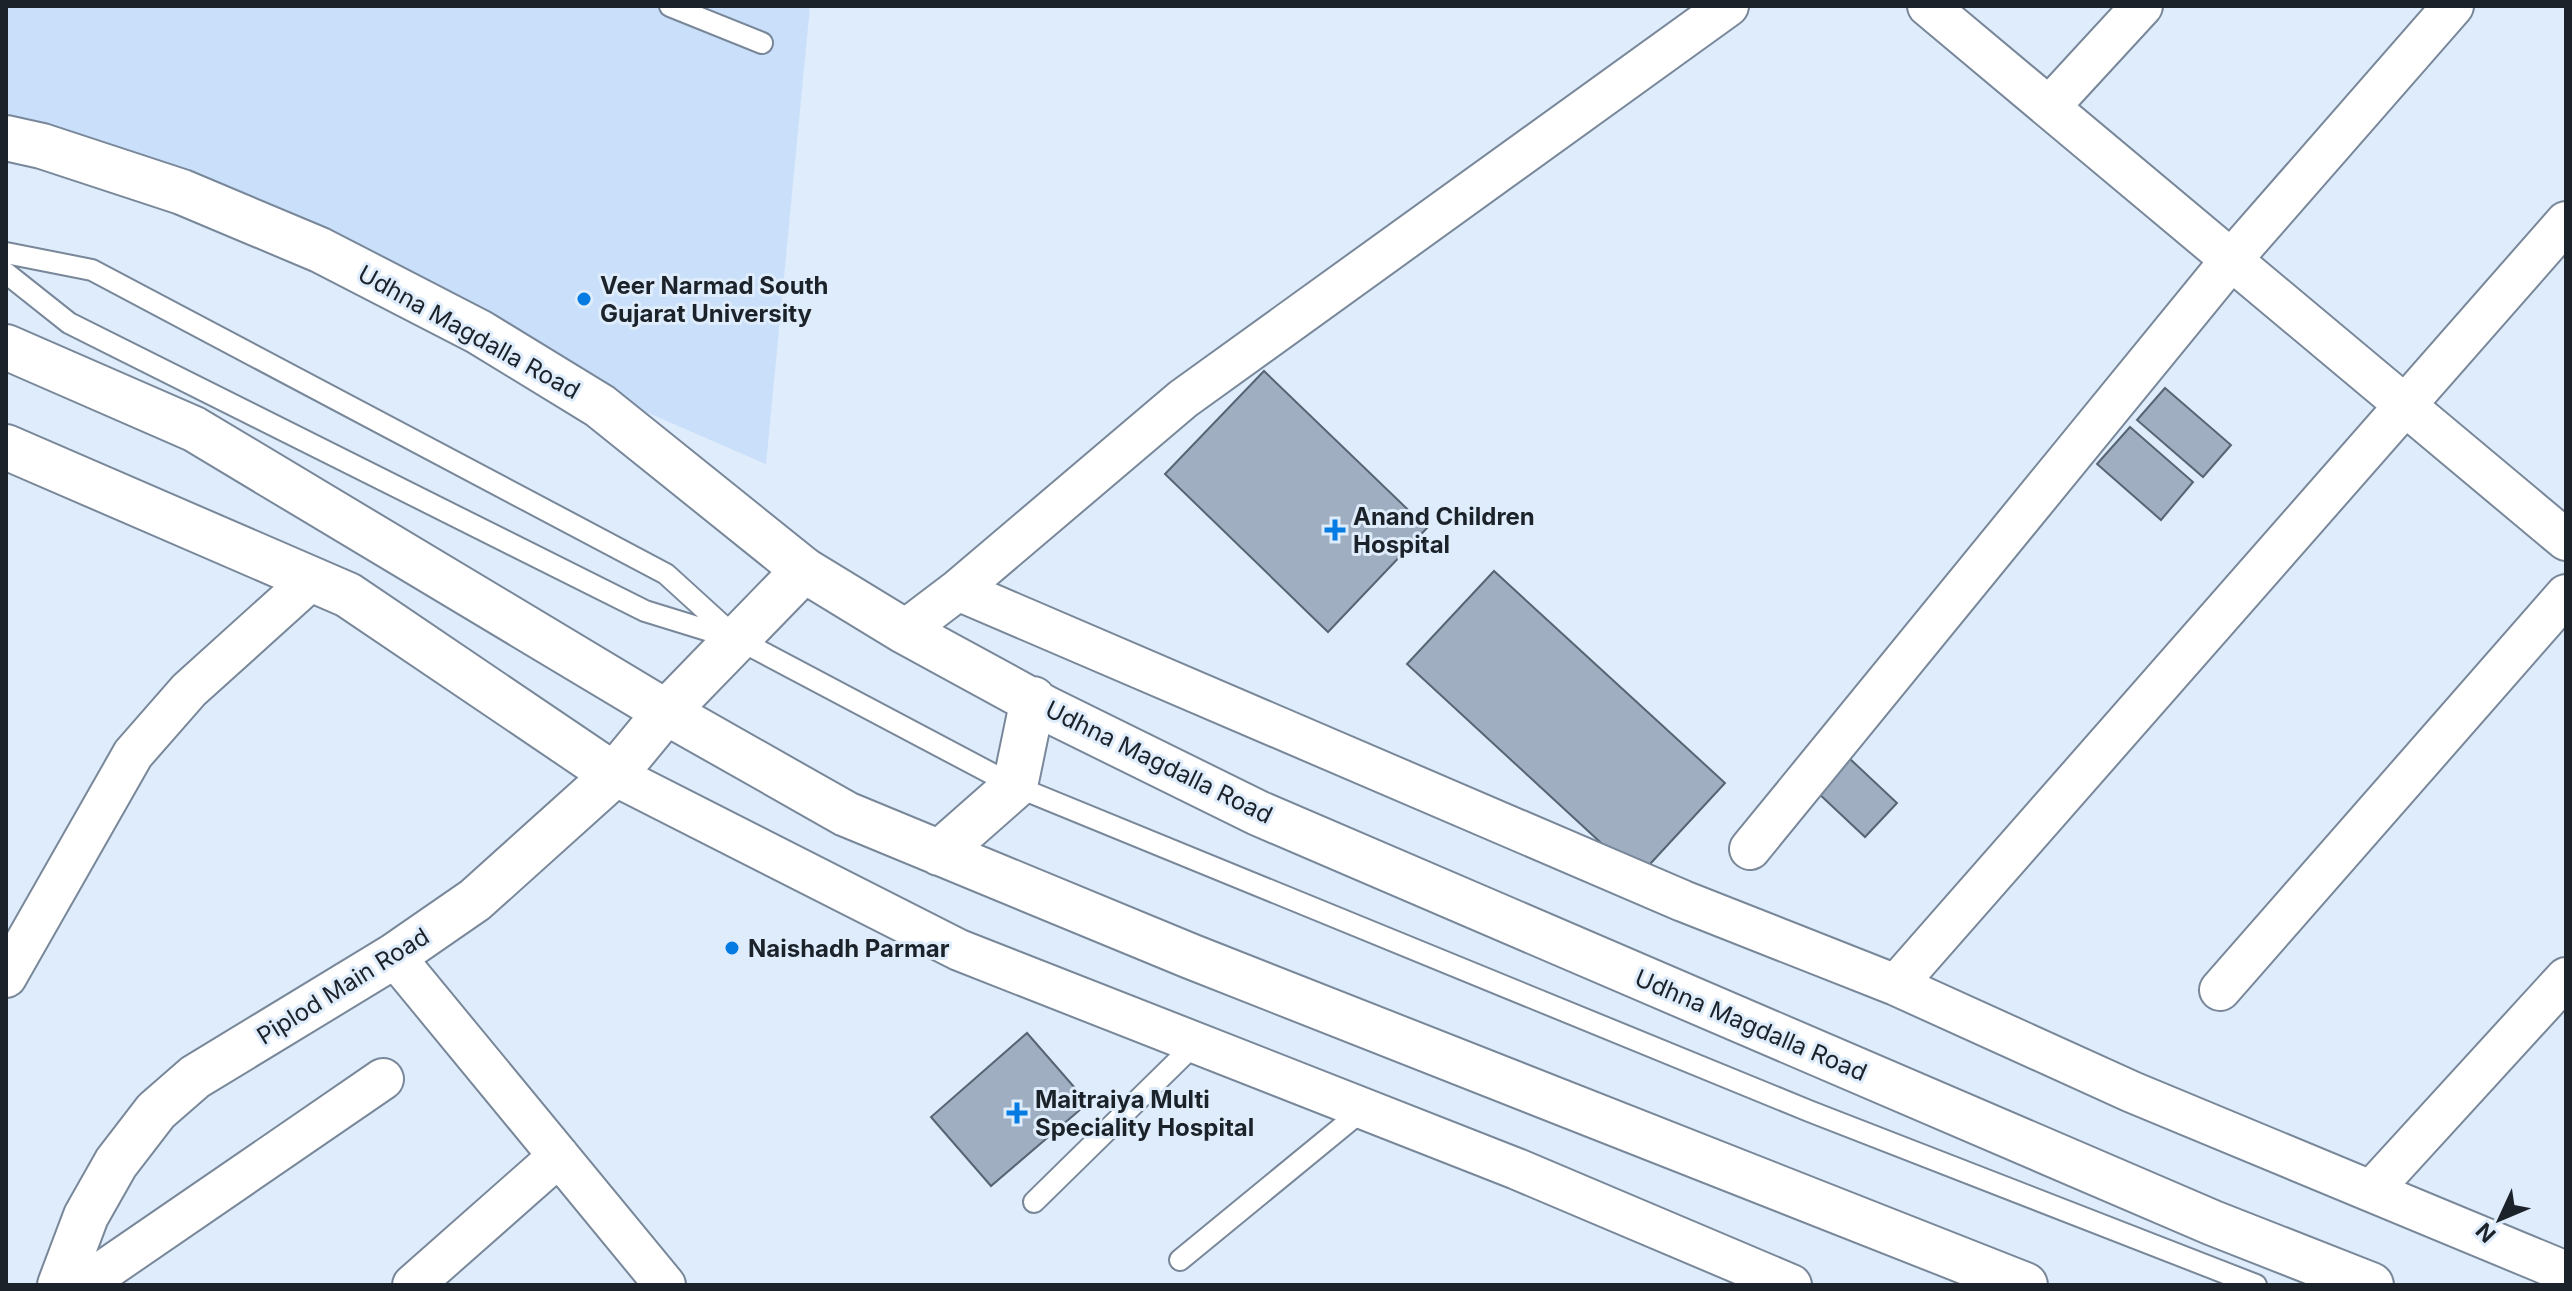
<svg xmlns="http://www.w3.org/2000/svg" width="2572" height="1291" font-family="Inter,sans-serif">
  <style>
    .built { fill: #cadff9 }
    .building { fill: #9faec1; stroke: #566474; stroke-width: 2 }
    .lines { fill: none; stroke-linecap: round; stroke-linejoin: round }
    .service-casing { stroke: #788799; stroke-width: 24 }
    .minor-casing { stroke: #788799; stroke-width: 44 }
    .tertiary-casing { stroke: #788799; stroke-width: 48 }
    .secondary-casing { stroke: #788799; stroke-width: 48 }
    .service { stroke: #fff; stroke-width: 20 }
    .minor { stroke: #fff; stroke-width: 40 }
    .tertiary { stroke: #fff; stroke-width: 44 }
    .secondary { stroke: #fff; stroke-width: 44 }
    .poi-dot { fill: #047be2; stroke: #deecfb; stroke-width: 3 }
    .labels { text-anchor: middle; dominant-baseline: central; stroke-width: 6; stroke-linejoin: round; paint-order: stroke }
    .poi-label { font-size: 24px; font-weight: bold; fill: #1c2229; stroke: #deecfb; text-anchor: start }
    .street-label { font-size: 24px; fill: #1c2229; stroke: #deecfb }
  </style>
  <rect width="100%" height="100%" fill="#deecfb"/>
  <path class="built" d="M6,6H810L766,464L6,134Z"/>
  <path class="building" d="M1264,371L1427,528L1328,632L1165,474Z
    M2165,388L2231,445L2203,477L2137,420Z
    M2130,427L2193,482L2161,520L2097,464Z
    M1494,571L1725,783L1638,877L1407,664Z
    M1849,758L1897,803L1865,837L1817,792Z
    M1027,1033L1088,1103L991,1186L931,1117Z"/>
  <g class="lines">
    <g class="service-casing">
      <path id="service" d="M670,6L762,43
        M6,253L92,270L666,574L733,635
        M6,273L69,323L645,611L739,640L1015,786L1809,1111L2256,1285
        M1034,1202L1196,1043
        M1180,1260L1364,1109"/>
    </g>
    <g class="minor-casing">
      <path id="minor" d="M1928,6L2566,540
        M2049,107L2142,6
        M958,590L1183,399L1728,6
        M904,631L958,590L1683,901L1896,985L2132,1092L2566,1272
        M614,775L959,950L1517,1169L1791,1285
        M1750,849L2231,260L2453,6
        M394,956L665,1285
        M6,977L133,754L189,690L312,579
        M1896,985L2566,222
        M2220,990L2566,595
        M2373,1189L2566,978
        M83,1285L383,1079
        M413,1285L559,1156"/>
    </g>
    <g class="tertiary-casing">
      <path id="tertiary" d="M6,447L348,595L614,775
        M60,1285L86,1216L116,1163L156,1111L195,1077L394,956L475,900L614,775L666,712L804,570"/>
    </g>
    <g class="secondary-casing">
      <path id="secondary" d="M6,138L42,146L182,192L320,250L479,332L600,406L804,570L904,631L1047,709L1258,813L2213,1223L2371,1285
        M6,347L194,429L666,712L846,814L1190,956L2025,1285
        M939,853L1015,786L1033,699"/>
    </g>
    <use href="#service" class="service"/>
    <use href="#minor" class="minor"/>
    <use href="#tertiary" class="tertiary"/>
    <use href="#secondary" class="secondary"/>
  </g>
  <g class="poi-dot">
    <circle cx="584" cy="299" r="8"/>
    <path d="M1331 518h8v8h8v8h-8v8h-8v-8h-8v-8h8z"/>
    <circle cx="732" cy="948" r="8"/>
    <path d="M1013 1101h8v8h8v8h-8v8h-8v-8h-8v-8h8z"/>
  </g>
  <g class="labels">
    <g class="poi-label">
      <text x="600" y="285">Veer Narmad South<tspan x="600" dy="28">Gujarat University</tspan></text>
      <text x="1353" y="516">Anand Children<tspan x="1353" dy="28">Hospital</tspan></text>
      <text x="748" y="948">Naishadh Parmar</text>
      <text x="1035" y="1099">Maitraiya Multi<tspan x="1035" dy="28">Speciality Hospital</tspan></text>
    </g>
    <g class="street-label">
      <text transform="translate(469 332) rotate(29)">Udhna Magdalla Road</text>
      <text transform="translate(1159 762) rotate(26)">Udhna Magdalla Road</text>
      <text transform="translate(343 986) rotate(-32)">Piplod Main Road</text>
      <text transform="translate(1751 1025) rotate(23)">Udhna Magdalla Road</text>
    </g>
  </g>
  <rect width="2572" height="1291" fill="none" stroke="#1c2229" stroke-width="16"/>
  <g transform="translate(2500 1219) rotate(226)" stroke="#deecfb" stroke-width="6" paint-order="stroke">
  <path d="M0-6L14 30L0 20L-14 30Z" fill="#1c2229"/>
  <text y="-12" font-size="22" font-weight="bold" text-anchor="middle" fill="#1c2229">N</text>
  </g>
</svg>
